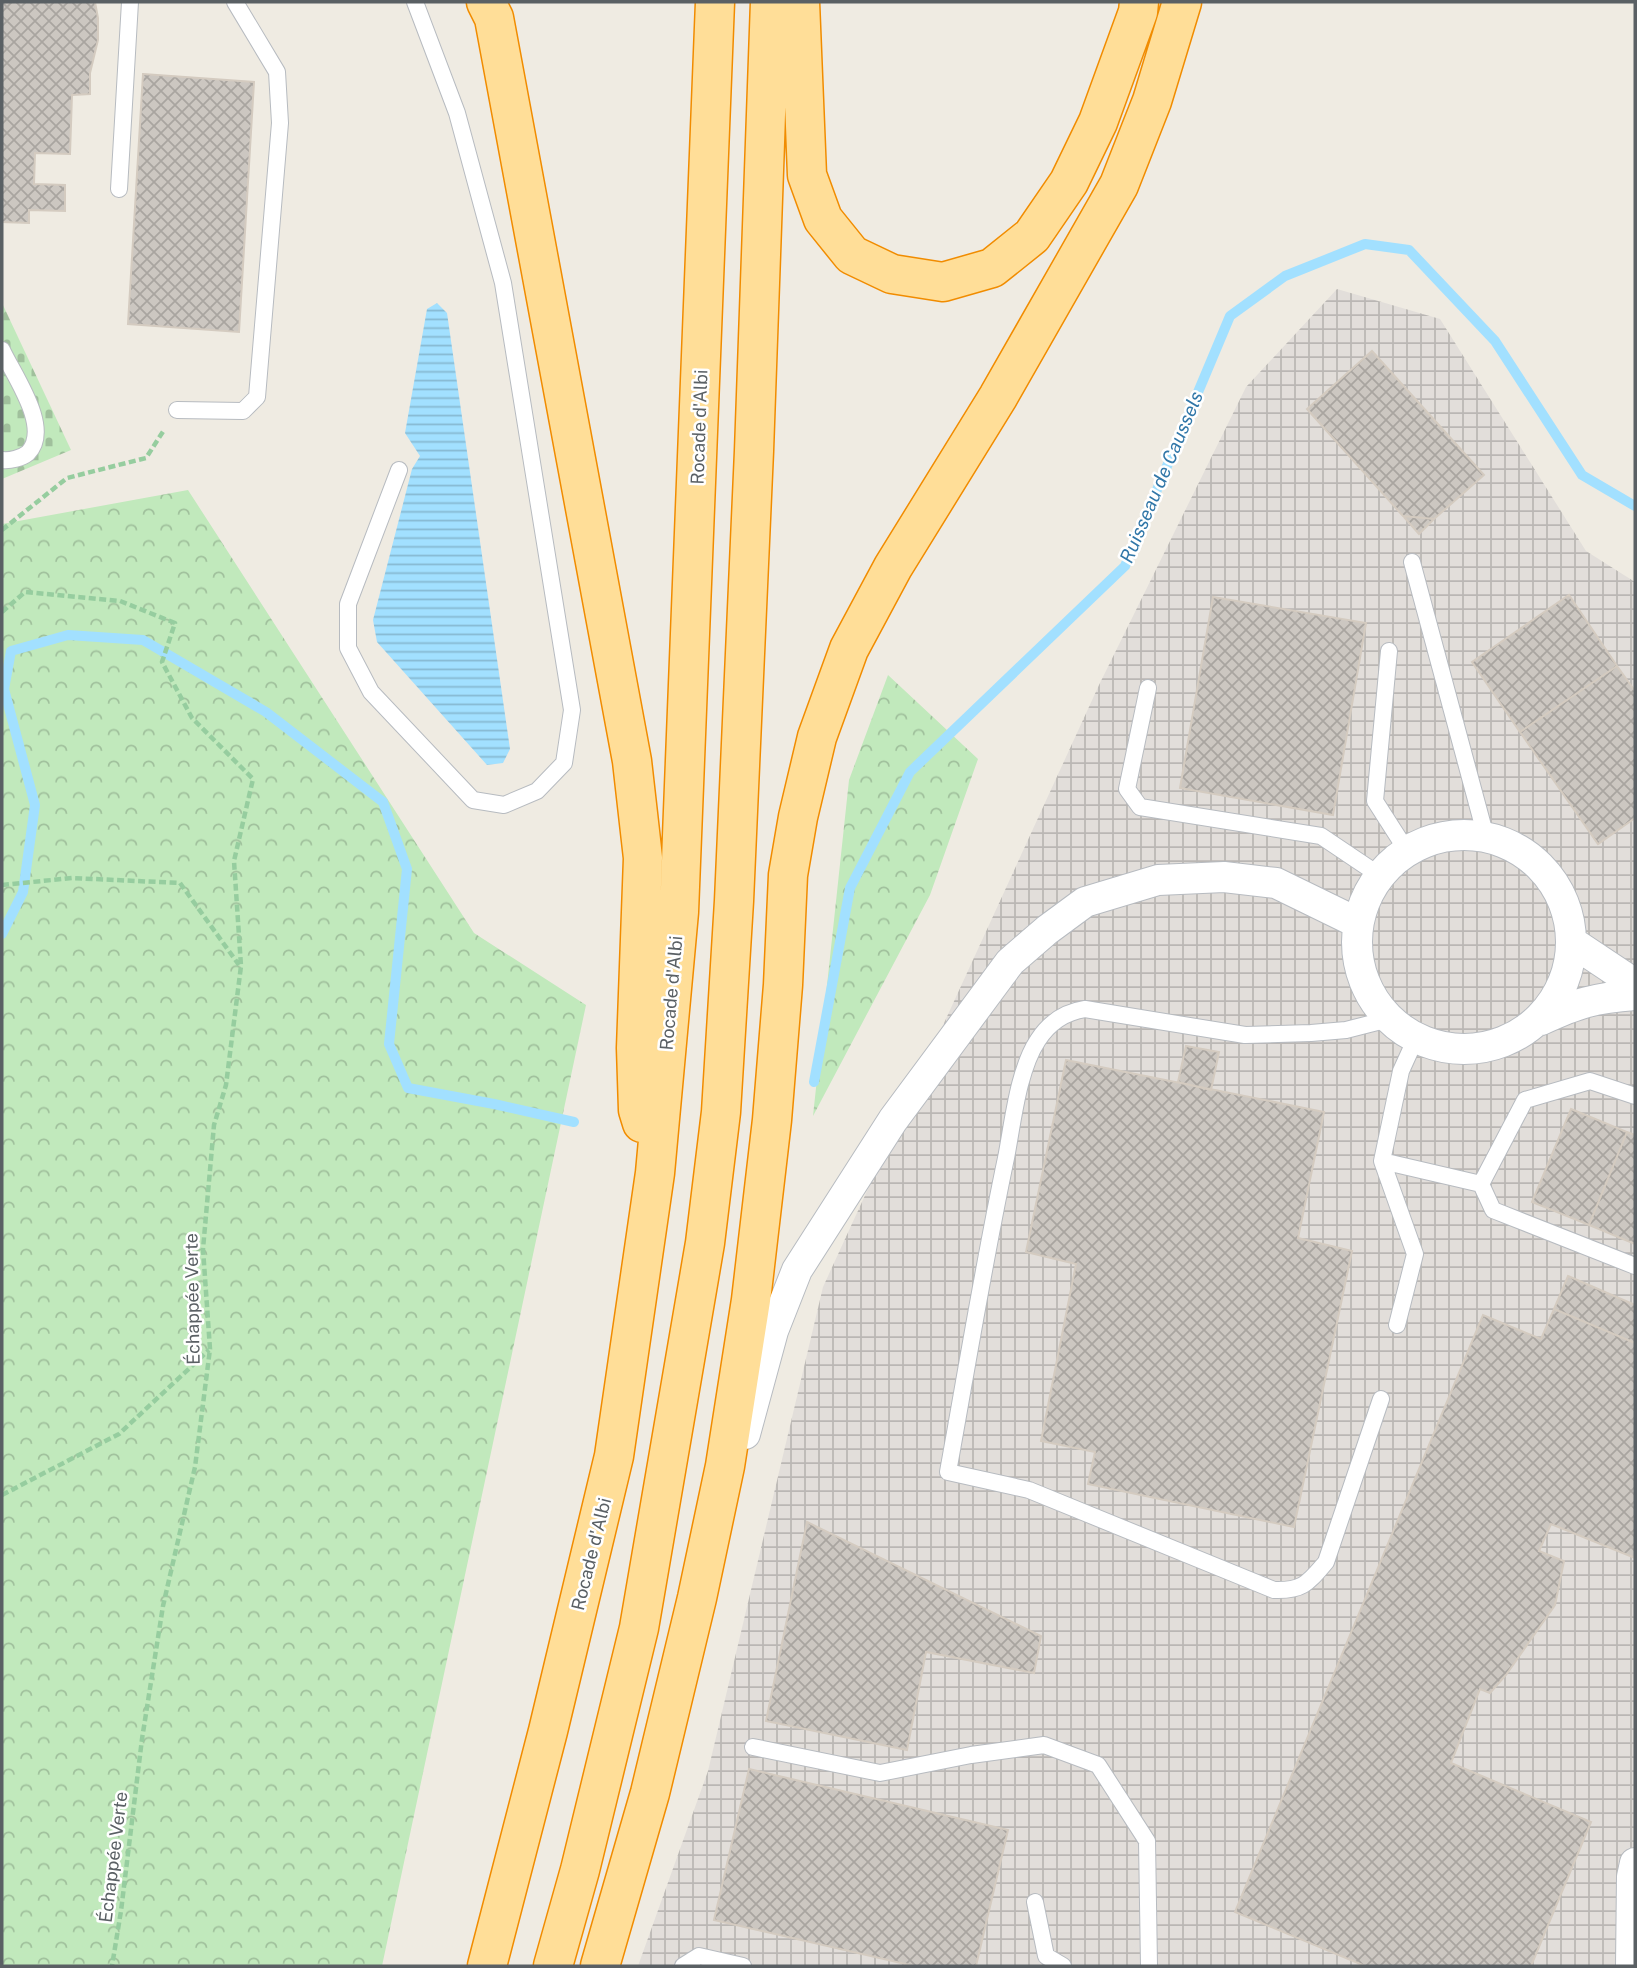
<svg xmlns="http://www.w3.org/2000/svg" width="1637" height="1968" font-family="'Public Sans',sans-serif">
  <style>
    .industrial { fill: url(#industrial-grid) }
    .forest { fill: url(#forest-crowns) }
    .cemetery { fill: url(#cemetery-stones) }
    .water { fill: url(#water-rules) }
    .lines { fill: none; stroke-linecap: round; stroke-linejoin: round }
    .stream { stroke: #a2e0ff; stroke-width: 10 }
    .building { fill: url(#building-cross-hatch); stroke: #d4cbc0; stroke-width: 2 }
    .service-casing { stroke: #b7bbc0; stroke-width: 18 }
    .minor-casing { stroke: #b7bbc0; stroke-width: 32 }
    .trunk-casing { stroke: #f18c00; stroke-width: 41 }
    .path { stroke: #96cd9f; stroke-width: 4.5; stroke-dasharray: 7 3.5; stroke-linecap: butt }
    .service { stroke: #fff; stroke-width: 16 }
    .minor { stroke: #fff; stroke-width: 30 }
    .trunk { stroke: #ffde98; stroke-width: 38 }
    .labels { text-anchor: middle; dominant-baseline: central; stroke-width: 5; stroke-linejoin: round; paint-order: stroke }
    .street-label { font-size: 18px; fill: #5a6064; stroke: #fff }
    .water-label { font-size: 19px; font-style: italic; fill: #3177a8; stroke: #fff }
  </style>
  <defs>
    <pattern id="industrial-grid" width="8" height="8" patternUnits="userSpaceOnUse" patternTransform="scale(1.75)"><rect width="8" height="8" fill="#e2deda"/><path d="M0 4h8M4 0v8" fill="none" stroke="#bab7b4"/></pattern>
    <pattern id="forest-crowns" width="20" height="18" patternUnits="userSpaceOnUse" patternTransform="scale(1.75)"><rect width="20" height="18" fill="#c1e9bc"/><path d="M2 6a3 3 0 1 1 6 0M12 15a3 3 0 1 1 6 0" fill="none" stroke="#a0c09c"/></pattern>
    <pattern id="cemetery-stones" width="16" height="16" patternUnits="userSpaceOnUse" patternTransform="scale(1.75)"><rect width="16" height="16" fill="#c1e9bc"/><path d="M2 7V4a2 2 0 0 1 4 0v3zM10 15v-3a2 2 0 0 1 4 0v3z" fill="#a0c09c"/></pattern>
    <pattern id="water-rules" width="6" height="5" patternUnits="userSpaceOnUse" patternTransform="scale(1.75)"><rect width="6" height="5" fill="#a2e0ff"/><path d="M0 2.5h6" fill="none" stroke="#87b9d2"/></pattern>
    <pattern id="building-cross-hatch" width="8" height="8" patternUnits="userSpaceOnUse" patternTransform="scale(1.75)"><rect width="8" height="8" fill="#ccc7c1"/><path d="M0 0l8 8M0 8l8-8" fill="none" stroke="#a9a5a0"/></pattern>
  </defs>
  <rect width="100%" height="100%" fill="#efebe2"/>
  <path class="industrial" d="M1337,289L1440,319L1586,551L1635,582V1966H638L708,1771L823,1287L1099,685L1246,387Z"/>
  <path class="forest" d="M188,490L474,933L586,1005L382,1966H2V524Z
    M888,675L978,759L930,895L813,1116L849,780Z"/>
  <path class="cemetery" d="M2,303L71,450L2,479Z"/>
  <path class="water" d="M437,303L447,313L510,749L503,763L487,765L377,642L373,620L412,469L420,456L405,433L427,309Z"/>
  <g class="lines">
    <path class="stream" d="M2,934L23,892L35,805L4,689L11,651L68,635L143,640L266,712L383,802L407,869L389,1044L408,1088L494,1104L574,1122
      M814,1082L850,888L910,772L1125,566L1230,316L1285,276L1365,244L1409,250L1495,341L1582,475L1635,506"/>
  </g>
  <path class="building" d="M2,2H95L98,18V40L90,73V94L72,95L70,154L35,153L34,184L65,185V211L29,210V223L2,222Z
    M143,74L254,82L239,332L128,324Z
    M1372,351L1484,475L1434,519L1403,516L1307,409Z
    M1403,516L1434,519L1419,534Z
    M1569,595L1617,666L1520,732L1472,662Z
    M1213,597L1366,623L1333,815L1180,788Z
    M1617,666L1635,691V818L1598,844L1520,732Z
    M1186,1046L1219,1052L1211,1090L1178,1082Z
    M1066,1060L1324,1112L1298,1238L1352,1251L1294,1527L1088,1484L1095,1452L1041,1441L1076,1264L1026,1252Z
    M1571,1109L1627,1132L1589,1225L1532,1202Z
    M1627,1132L1635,1135V1244L1589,1225Z
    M1568,1276L1635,1305V1343L1554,1309Z
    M1554,1309L1635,1343V1558L1551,1524L1539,1551L1564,1561L1555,1605L1506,1675L1490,1693L1480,1689L1451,1763L1591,1822L1531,1966H1365L1235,1912L1483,1315L1541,1339Z
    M807,1522L1041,1636L1034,1673L926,1652L907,1750L766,1721Z
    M749,1769L1008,1830L976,1966H914L714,1920Z"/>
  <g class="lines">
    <g class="service-casing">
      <path id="service" d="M119,189L130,2
        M2,350C14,376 52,428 28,453C22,458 10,461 2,460
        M177,410L243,411L257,397L280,123L277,72L235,2
        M399,470L348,604V648L371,692L473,800L504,805L537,791L564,763L572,710L503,283L457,113L415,2
        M1412,562L1486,837
        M1389,651L1375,801L1407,851
        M1148,688L1127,789L1140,807L1321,836L1379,875
        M1635,1096L1590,1081L1525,1100L1481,1184L1493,1210L1635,1266
        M1382,1161L1481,1184
        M1397,1325L1415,1254L1382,1161L1401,1071L1416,1038
        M1381,1399L1326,1562C1308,1583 1303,1591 1274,1590L1029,1490L948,1472C967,1367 984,1262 1006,1158C1013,1122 1018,1070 1038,1040C1049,1023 1065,1012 1085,1009L1245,1035L1311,1033L1346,1030L1389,1019
        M753,1747L880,1773L971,1755L1044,1745L1098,1765L1147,1841L1149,1966
        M1035,1902L1046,1956L1063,1966
        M683,1966L699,1956L743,1966"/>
    </g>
    <g class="minor-casing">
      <path id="minor" d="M1357 942a107 107 0 1 1 214 0a107 107 0 1 1-214 0Z
        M1572,942L1635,984
        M1541,1020C1578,1003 1594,998 1635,995
        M745,1434L773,1331L797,1270L893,1120L1010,962L1047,930L1085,902L1158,880L1224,877L1276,883L1358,923
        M1631,1966L1632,1877L1635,1863"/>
    </g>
    <g class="trunk-casing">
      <path id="trunk" d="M486,2L494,18L632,761L643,858L636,1048L638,1110L642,1123
        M800,2L807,175L823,219L852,255L892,274L943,282L992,268L1032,236L1069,182L1098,122L1138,12L1139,2
        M487,1966L548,1731L614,1456L655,1173L679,912L715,2
        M553,1966L580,1870L639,1628L705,1243L721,1112L734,901L754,451L770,2
        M600,1966L650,1793L697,1598L725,1466L751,1300L772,1120L783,985L788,875L798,817L817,737L849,649L893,567L998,397L1119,185L1152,101L1182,2"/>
    </g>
    <path class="path" d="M2,530L67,478L146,458L164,430
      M2,612L25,592L120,601L175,623L162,662L192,718L253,779L234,861L241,966L226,1085L214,1125L203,1249L210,1349L195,1467L163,1606L142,1739L121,1911L112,1966
      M2,885L72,878L180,883L239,965
      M2,1495L119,1434L209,1350"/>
    <use href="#service" class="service"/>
    <use href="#minor" class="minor"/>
    <use href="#trunk" class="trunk"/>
  </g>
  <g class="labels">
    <g class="street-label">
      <text transform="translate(699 427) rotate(-88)">Rocade d'Albi</text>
      <text transform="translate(671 993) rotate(-85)">Rocade d'Albi</text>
      <text transform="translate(192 1299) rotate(-91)">Échappée Verte</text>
      <text transform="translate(591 1554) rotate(-76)">Rocade d'Albi</text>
      <text transform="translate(113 1857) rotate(-83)">Échappée Verte</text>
    </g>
    <g class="water-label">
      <text transform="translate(1161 477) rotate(-67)">Ruisseau de Caussels</text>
    </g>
  </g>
  <rect width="1637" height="1968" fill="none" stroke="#5a6064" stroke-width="7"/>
</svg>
